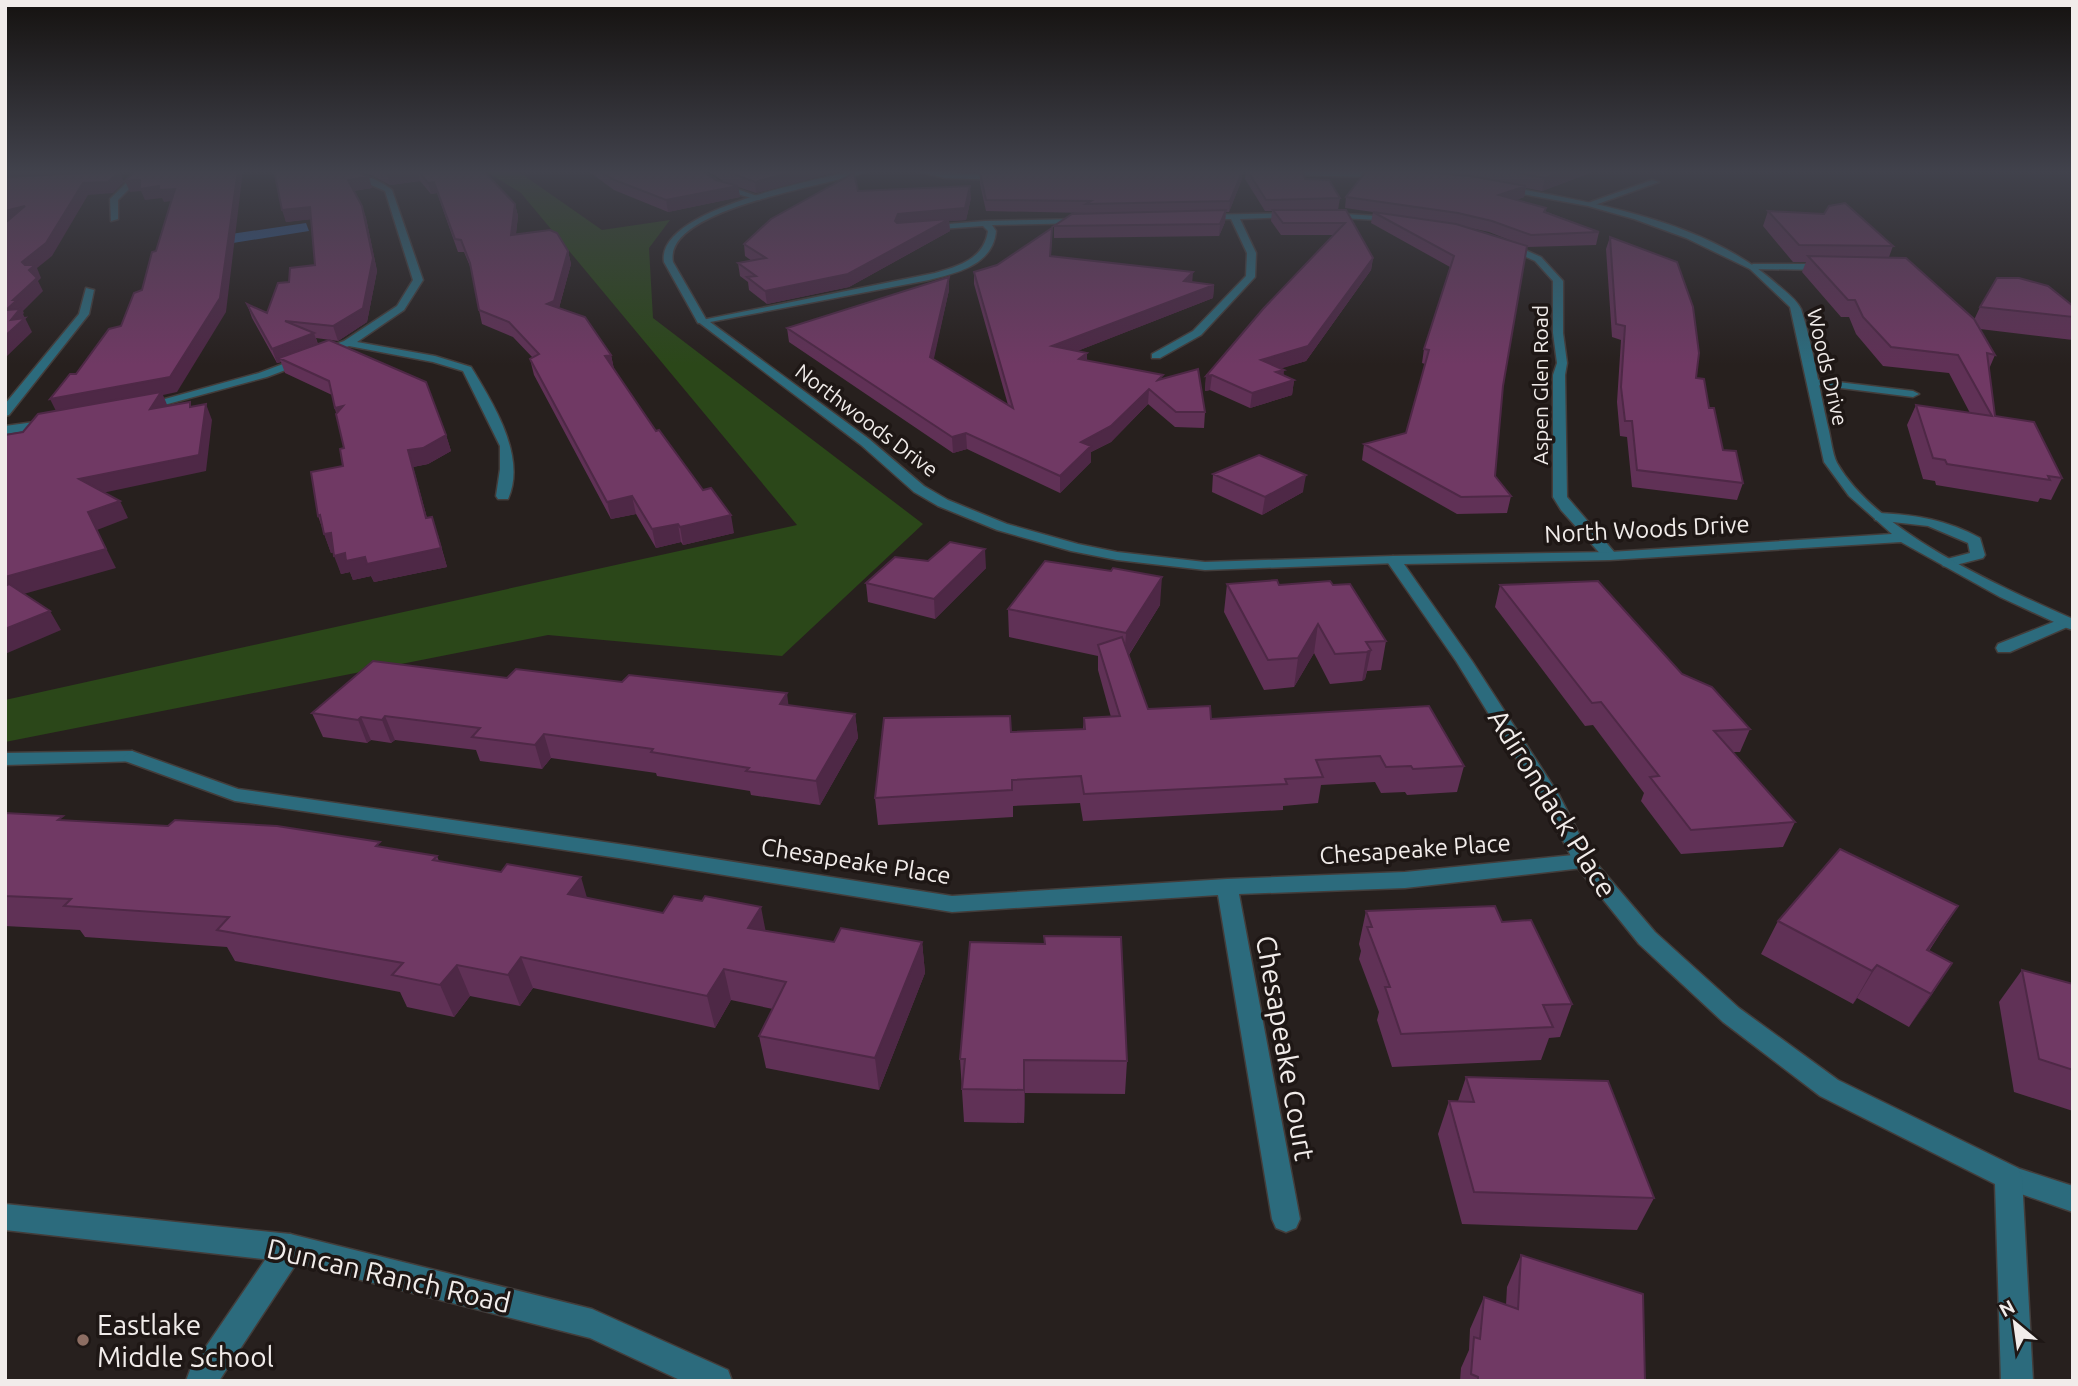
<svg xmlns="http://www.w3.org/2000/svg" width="2078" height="1386" font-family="Ubuntu,sans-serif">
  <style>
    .green { fill: #2b4719 }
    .water { fill: #2f578b }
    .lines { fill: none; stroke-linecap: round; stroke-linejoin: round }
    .service-casing { stroke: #433d3b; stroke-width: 3 }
    .minor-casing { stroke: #433d3b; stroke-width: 3 }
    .tertiary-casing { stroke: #433d3b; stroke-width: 3 }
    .service { fill: #2c6b7d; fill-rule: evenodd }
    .minor { fill: #2c6b7d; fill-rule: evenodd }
    .tertiary { fill: #2c6b7d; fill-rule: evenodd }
    .wall { fill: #603156; fill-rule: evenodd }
    .shaded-wall { fill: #4e2846 }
    .building { fill: #703964; stroke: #4e2846; stroke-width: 2 }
    .education-dot { fill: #8d6e63; stroke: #1e1715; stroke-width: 2.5 }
    .labels { text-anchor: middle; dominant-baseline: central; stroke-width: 7; stroke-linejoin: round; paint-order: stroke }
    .far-street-label { font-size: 21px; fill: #f1ecea; stroke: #1e1715 }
    .street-label { font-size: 24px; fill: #f1ecea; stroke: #1e1715 }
    .near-street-label { font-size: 28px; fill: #f1ecea; stroke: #1e1715 }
    .near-poi-label { font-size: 28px; fill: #f1ecea; stroke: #1e1715; text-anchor: start }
  </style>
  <rect width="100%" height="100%" fill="#27201e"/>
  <path class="green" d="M484,170H516L602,230L670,220L649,248L653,318L923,524L782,656L548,635L5,742V700L797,525L521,193Z"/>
  <path class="water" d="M306,223L309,231L233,243L231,234Z"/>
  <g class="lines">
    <g class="service-casing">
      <path id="service" d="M132,751L141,757L139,761L5,765V753Z
        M290,1234L300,1238L304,1248L300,1258L219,1381H186L190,1370L280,1238Z"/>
    </g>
    <g class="minor-casing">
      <path id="minor" d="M298,170C330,170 365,168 392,190L423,280L404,310L357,342L435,356L471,367C493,403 527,457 508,499H498L496,496L500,469V446L463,371L433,362L349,346L267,377L142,411L136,407L259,373L344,341L397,306L413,280L385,191L355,178Z
        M691,170H700L725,185L763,198L759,200L719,189Z
        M1332,170H1340V172L1336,174Z
        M135,174L142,176L118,200V219L111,221L110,199Z
        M1652,180L1659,182L1592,206L1585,204Z
        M1299,213L1296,217L1240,219L1256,253L1255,277L1201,335L1160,358H1152V354L1193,331L1246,276L1247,253L1231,219H1202L1199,215Z
        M1328,213L1394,217L1398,219L1394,221L1325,217Z
        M1083,219L1086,223L992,225L996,231C993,265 957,273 929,280L710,322L869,439L924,486L948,500L1007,524L1078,544L1117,552L1205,562L1393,556L1400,560L1398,563L1205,570L1117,560L1071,551L997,530L938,506L914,492L861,445L697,321L935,273C959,266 984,259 988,231L983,226L926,230L923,226L985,221Z
        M1503,240L1541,257L1563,281V333L1567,363L1565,375L1567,497L1615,553L1617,556L1615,559H1605L1561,510L1553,497V375L1557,363L1553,333V281L1535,261L1500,245Z
        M1753,264H1828L1833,267L1828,270L1750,269L1748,267Z
        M86,288L94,290L89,314L9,415L5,416V404L79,314Z
        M1813,379L1913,391L1919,394L1913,397L1809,384L1807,382Z
        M49,420L53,421V427L5,434V426Z
        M1880,513C1917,515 1947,520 1980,538L1985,555L1983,558L1948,567L1943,566L1941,563L1943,560L1970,553L1968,543L1928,526L1875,520V514Z
        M2066,617L2073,620L2072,625L2010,652H1998L1996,648L1998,644Z
        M132,751L238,789L632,846L952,896L1227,879L1405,872L1583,854L1590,856L1593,861L1590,866L1583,868L1405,888L1239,894L1300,1219L1296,1228L1286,1232L1276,1228L1272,1219L1218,895L952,912L632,860L235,801L125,761L123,757Z
        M2008,1165L2073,1186V1212L1998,1186L1994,1177L1998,1168Z"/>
    </g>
    <g class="tertiary-casing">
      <path id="tertiary" d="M857,170H871C837,185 662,207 673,262L707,321L698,323L664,262C655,209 820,179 857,170Z
        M912,170L1004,176L1008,178L1004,180L945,178Z
        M1278,171L1386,173L1390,175L1386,177L1281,175Z
        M1504,186C1595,203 1708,221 1779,286C1786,292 1797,300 1801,309C1813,346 1819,388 1828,427C1831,438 1832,453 1837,463C1877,533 2001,587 2073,619V630L2067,628L2000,597L1901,542L1610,560L1404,564L1472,661L1559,795L1591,857L1655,932L1739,1008L1838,1080L2018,1168L2022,1177L2033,1381H2001L1995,1184L1820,1096L1723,1022L1639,944L1576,866L1542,800L1456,661L1386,560L1393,556L1610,552L1892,534L1849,496L1824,462L1790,307L1750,269L1686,238L1634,219L1588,206L1501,190Z
        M5,1204L290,1234L592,1309L728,1370L732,1381H682L590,1338L290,1262L5,1230Z"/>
    </g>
    <use href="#service" class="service"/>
    <use href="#minor" class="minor"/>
    <use href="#tertiary" class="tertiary"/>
  </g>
  <path class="wall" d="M274,170H483L515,204L518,216L516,234L568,251L571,264L559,308L611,355L614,369L656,431L734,533L683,545L681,542L656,548L636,514L611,519L534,375L530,359L533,358L513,337L482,324L479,310L472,271L464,252H458L437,193L431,194L420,181L390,185L371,175L353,171L372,188L354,191L362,206L366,218L377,271L367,322L338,341L316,338L318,344L446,435L451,451L428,464L413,467L427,518L438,535L447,567L374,582L371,576L353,580L350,572L341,574L334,552L331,553L318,516L343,466L344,448L332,395L285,373L281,362L277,363L252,318L247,304L267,313L289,282L315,265L311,219L286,222Z
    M587,170H701L716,180L726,183L706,170H844L756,193L738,187L740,197L668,212L614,190Z
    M978,170H1104L1242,179L1229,212H1226L1225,222L1219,236L1054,238V226L1086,213L986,211L980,184V174H978Z
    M1246,170H1303L1305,179L1340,198L1338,210H1346L1373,258L1371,270L1306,361L1281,368L1284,376L1294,380L1292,395L1250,408L1210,390L1205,391L1206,376L1334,235H1281L1271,221L1272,211H1265L1245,179Z
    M1367,170H1598L1542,191L1526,188L1524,197L1516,200L1599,232L1596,245L1527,247L1503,386L1495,476L1511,496L1507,513L1457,514L1362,460L1364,444L1406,433L1425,364L1422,363L1424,349L1450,267L1371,223L1373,212L1345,208L1346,197ZM1466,227L1489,232L1512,241Z
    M971,198L966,220L949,221L950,231L849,287L767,304L749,290L748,282L740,276L738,263L752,261L745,256L744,244Z
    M1768,211L1893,246L1889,257L1974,320L1980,307L2073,306V340L1980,329L1995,355L1989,369L1995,416L2062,478L2051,500L2040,498L2038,502L1936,485L1935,481L1923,479L1907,425L1916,405L1970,413L1949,373L1883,366L1856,334L1849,317H1841L1802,272L1806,262H1793L1763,226Z
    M1052,228L1051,256L1192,282L1214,285L1213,298L1077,351L1087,361L1163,379L1205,412L1204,428L1175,427L1148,404L1111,442L1091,452V462L1060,493L967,449L953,453L789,342L787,328L949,277V290L933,360L1008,405L974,284V272L997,265Z
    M1610,237L1696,378L1709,408L1723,450L1743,483L1737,500L1632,487L1627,437L1620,436L1617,402L1621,340L1612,337L1606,249Z
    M1213,474L1303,492L1262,515L1212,492Z
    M928,561L986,568L935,619L868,602L866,583Z
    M1227,584L1333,585L1386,641L1381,670L1367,671L1365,679L1362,681L1330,684L1314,653L1294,687L1264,690L1224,612Z
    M1500,585L1682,674L1750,729L1740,752H1733L1795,822L1783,847L1681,854L1641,801L1644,793L1593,725L1585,726L1495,607Z
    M1160,605L1129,655L1148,709L1211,719L1464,766L1457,792L1407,795L1405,792L1381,793L1375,782L1321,785L1318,803L1283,806V810L1083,821L1080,803L1013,806V817L878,825L875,798L1011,732L1083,729L1084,718L1111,717L1098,670V656L1009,637L1008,609Z
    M507,678L789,705L855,714L858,738L820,805L751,795L750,791L657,776L656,773L551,758L542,769L480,761L476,750L395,740L391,743L371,740L367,743L323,737L312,713Z
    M5,813L67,821L382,847L437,856L439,861L587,898L663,913L834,942H922L925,973L879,1090L766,1068L759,1036L773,1009L731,1000L715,1028L533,988L520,1006L470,996L454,1017L407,1007L400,992L235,961L227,947L85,937L80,930L5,926Z
    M1958,906L1929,951L1952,963L1909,1027L1857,998L1853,1004L1761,954L1778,921Z
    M1366,911L1502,922L1572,1004L1560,1037L1549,1038L1541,1060L1392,1067L1377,1020L1379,1012L1359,959L1361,951L1359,944Z
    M2022,970L2073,984V1111L2014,1092L1999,1002Z
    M960,1059L1127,1061L1125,1094L1025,1093L1024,1123L964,1122Z
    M1466,1077L1654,1198L1637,1230L1462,1224L1438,1134L1449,1101H1458Z
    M1521,1255L1645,1381H1460L1461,1368L1469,1350L1470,1329L1484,1297L1506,1305L1507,1287Z"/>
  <path class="shaded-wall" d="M5,170H143L120,172L124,182L113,193L88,195L52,256L37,268L41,278L38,281L43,291L23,311L24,313L23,314L32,332L5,358L6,310L13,300L22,262L83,183L5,179Z
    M238,170H243L226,312L177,392L163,395L168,407L58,415L50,399L170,377Z
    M412,170H418L420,181L390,185L387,174Z
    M800,170H844L756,193L755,182Z
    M1243,170L1242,179L1229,212L1230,201Z
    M1566,170H1598L1542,191L1545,178Z
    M369,177L372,188L352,191L348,180Z
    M140,180L159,186L175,189L180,200L164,202L162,198L145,200L141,191L130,192L125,181Z
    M434,182L437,193L431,194L428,183Z
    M738,186L740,197L668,212L666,200Z
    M970,186L971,198L966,220L949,221L950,231L849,287L767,304L765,291L899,226L895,221L898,214Z
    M1526,186L1524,197L1497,207L1499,195Z
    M515,204L518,216L514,247L511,235Z
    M25,206L5,224V211Z
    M362,206L366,218L377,271L367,322L338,341L333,326Z
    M310,207L314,219L286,222L282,210Z
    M1226,210L1225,222L1219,236L1220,224Z
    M568,251L571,264L557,315L547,304Z
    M1373,258L1371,270L1306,361L1260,375L1261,360Z
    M1193,272L1192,285L1184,281Z
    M949,277V290L931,372L930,357Z
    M1214,285L1213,298L1052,361V346Z
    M314,333L319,348L279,358L281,362L277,363L272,349Z
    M1087,353V367L1079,359Z
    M611,355L614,370L605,356Z
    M1284,370L1283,384L1294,380L1292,395L1250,408L1252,393L1276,372Z
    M1212,375L1210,390L1205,391L1206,376Z
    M1149,389L1148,404L1111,442L1091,452V462L1060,493V476L1081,442Z
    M206,404L212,420L206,471L88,496L79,479Z
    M343,406L341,424L335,408Z
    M966,433L967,449L953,453L952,437Z
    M446,435L451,451L428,464L413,467L432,536L408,450Z
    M1306,475L1303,492L1262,515L1265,497Z
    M632,496L636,514L611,519L607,502Z
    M120,501L128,518L97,530L116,568L13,597L5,584V577L88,512Z
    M731,515L734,533L683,545L680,527Z
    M432,517L447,567L374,582L371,576L353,580L350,572L341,574L334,556L345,553Z
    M678,524L681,542L656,548L652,529Z
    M331,533L338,551L331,553L324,534Z
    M985,549L986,568L935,619L934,599Z
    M1162,577L1160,605L1124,662L1126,633Z
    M50,611L61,630L5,654V629Z
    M1318,624L1314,653L1294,687L1298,658Z
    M1371,650L1365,679L1362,681L1367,652Z
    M787,693L790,717L780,704Z
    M855,714L858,738L820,805L816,781Z
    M385,716L395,740L391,743L382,720Z
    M361,717L371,740L367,743L358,720Z
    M544,734L551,758L542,769L535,745Z
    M581,877L590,908L568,894Z
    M1958,906L1937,938L1907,983L1927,950Z
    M761,907L767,938L748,928Z
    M922,942L925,973L879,1090L875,1058Z
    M521,957L533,988L520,1006L508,975Z
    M1952,963L1931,996L1909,1027L1931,994Z
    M457,965L470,996L454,1017L440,985Z
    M1877,965L1857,998L1853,1004L1872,971Z
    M724,969L731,1000L715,1028L707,996Z
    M1024,1060L1025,1093L1024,1123Z"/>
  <path class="building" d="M136,170H238L220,298L170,377L50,399L70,374H76L109,329L121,326L134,293L142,290L152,252L156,251L175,189L159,190V186L140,189V180L125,181Z
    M274,170H353L369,177L348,180L362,206L373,258L363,308L333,326L285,321L314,333L272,349L247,304L267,313L278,283L289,282L290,268L315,265L310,207L282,210Z
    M379,170H412L387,174Z
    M418,170H483L515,204L511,235L550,230L557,233L568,251L554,301L547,304L585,317L611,355L605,356L656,431L659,430L703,490L711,488L731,515L680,527L678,524L652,529L632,496L607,502L530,359L539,354L509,322L479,310L470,263L461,240L455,239L434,182L428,183Z
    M600,170H701L716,180L738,186L666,200L612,179Z
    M723,170H800L755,182Z
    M1127,170H1243L1230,201L1086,204L1091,201L986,200L980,173Z
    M1247,170H1303L1305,179L1329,180L1340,198L1266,200Z
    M1367,170H1403L1470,176L1526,186L1499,195L1546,208L1544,212L1599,232L1531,235L1492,221L1458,213L1346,197Z
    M1502,170H1566L1545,178Z
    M120,171L108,182L83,183L46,243L22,262L25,265H35L29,270L37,278L13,300H17L6,310L20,309L11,320L25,318L5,336V223L25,206L5,211V177Z
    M854,173L858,191L970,186L965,208L898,214L895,221L897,223L949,219L848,274L765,291L747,277L756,276L738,263L766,258L744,244L771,219Z
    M1845,203L1893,246L1799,245L1768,211L1824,214L1829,206Z
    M1226,210L1220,224L1054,226L1072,214Z
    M1273,210H1346L1373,258L1308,346L1261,360L1284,370L1276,372L1294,380L1252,393L1212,375L1206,376L1263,309L1345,223H1283Z
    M1373,212L1456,224L1527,246L1503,386L1495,476L1511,496L1461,497L1364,444L1406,433L1429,350L1424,349L1454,256Z
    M1052,228L1050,256L1193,272L1184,281L1214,285L1052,346L1087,353L1079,359L1163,375L1158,380L1198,369L1205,412H1176L1149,389L1111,426L1081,442L1091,446L1060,476L966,433L952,437L787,328L949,277L930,357L1013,408L974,272L997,265Z
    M1610,237L1677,262L1693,307L1699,353L1696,378L1704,379L1709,408H1714L1723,450L1736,451L1743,483L1637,470L1632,421H1625L1621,387L1625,326L1616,324Z
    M1808,256L1906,258L1974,319L1995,355L1987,353L1995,416L2034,422L2062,478L2048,476L2050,480L1947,464L1945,460L1933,458L1916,405L1992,416L1958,355L1891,347L1863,317L1855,300H1848Z
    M1997,278H2019L2048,286L2073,306V317L1980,307Z
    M329,340L426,382L446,435L423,448L408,450L426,518L432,517L441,548L367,564L365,557L346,561L345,553L334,556L331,533L324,534L320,515L318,516L311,472L343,466L340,449L344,448L336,414L343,406L335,408L329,381L279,358Z
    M161,392L150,409L190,402V407L206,404L199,455L79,479L120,501L88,512L106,549L5,577V435L23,432L38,414Z
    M1259,455L1306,475L1265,497L1213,474Z
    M950,542L985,549L934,599L866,583L895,557L928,561Z
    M1045,561L1111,571L1113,568L1162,577L1126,633L1008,609Z
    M1277,580L1279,585L1330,581L1333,585L1350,584L1386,641L1366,642L1371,650L1367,652L1335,654L1318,624L1298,658L1268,660L1227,584Z
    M1598,581L1682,674L1712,687L1750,729L1714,731L1795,822L1691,830L1650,777L1659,776L1601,702L1592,703L1500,585Z
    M9,584L50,611L5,629V586Z
    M1122,637L1148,709L1210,706L1211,719L1429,706L1464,766L1413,769L1411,766L1386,767L1380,756L1316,760L1323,777L1285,779L1287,784L1084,794L1081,776L1012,780V790L875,798L884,718L1010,716L1011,732L1085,729L1084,718L1120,716L1098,645Z
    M373,661L507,678L516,669L622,682L629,675L787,693L780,704L855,714L816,781L746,771L749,768L651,752L653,749L544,734L535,745L472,737L480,728L385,716L382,720L361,717L358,720L312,713Z
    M5,813L63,816L58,820L168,826L175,820L277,826L380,842L376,846L437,856L433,860L501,872L507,864L581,877L568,894L663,913L674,896L702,901L705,896L761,907L748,928L834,942L841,928L922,942L875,1058L759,1036L786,982L724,969L707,996L521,957L508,975L457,965L440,985L392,975L403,963L217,930L229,917L64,906L71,899L5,896Z
    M1840,849L1958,906L1927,950L1952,963L1931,994L1877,965L1872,971L1778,921Z
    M1495,906L1502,922L1531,920L1572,1004L1543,1005L1553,1027L1401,1034L1385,987H1390L1367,927H1372L1366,911Z
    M1044,936L1121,937L1127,1061L1024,1060V1090L962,1089L965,1059H960L970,942L1045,944Z
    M2022,970L2073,984V1070L2039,1059Z
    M1466,1077L1608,1081L1654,1198L1474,1192L1449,1101L1474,1102Z
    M1521,1255L1643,1294L1645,1381H1478V1377L1471,1374L1474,1337L1480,1339L1484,1297L1518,1309Z"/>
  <linearGradient id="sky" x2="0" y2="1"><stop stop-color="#151210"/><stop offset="0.47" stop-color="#41424c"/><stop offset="1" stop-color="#41424c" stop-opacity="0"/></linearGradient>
  <rect width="2078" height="365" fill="url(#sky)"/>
  <circle class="education-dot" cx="83" cy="1340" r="7"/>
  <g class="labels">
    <g class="far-street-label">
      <text transform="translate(1828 367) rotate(77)">Woods Drive</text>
      <text transform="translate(1540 385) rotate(-90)">Aspen Glen Road</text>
      <text transform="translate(867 420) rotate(37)">Northwoods Drive</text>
    </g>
    <g class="street-label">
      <text transform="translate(1647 529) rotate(-3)">North Woods Drive</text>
      <text transform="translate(1415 849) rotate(-4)">Chesapeake Place</text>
      <text transform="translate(856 861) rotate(9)">Chesapeake Place</text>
    </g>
    <g class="near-street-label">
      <text transform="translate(1553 803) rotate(58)">Adirondack Place</text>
      <text transform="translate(1286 1048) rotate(80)">Chesapeake Court</text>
      <text transform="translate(389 1275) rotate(13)">Duncan Ranch Road</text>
    </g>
    <g class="near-poi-label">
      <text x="97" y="1324">Eastlake<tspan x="97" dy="32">Middle School</tspan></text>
    </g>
  </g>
  <rect width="2078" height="1386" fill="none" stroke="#f1ecea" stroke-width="14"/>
  <g transform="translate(2015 1323) rotate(331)" stroke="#1e1715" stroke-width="5" paint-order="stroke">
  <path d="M0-5L12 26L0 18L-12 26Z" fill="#f1ecea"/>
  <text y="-10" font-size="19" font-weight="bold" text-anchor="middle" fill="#f1ecea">N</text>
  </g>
</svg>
